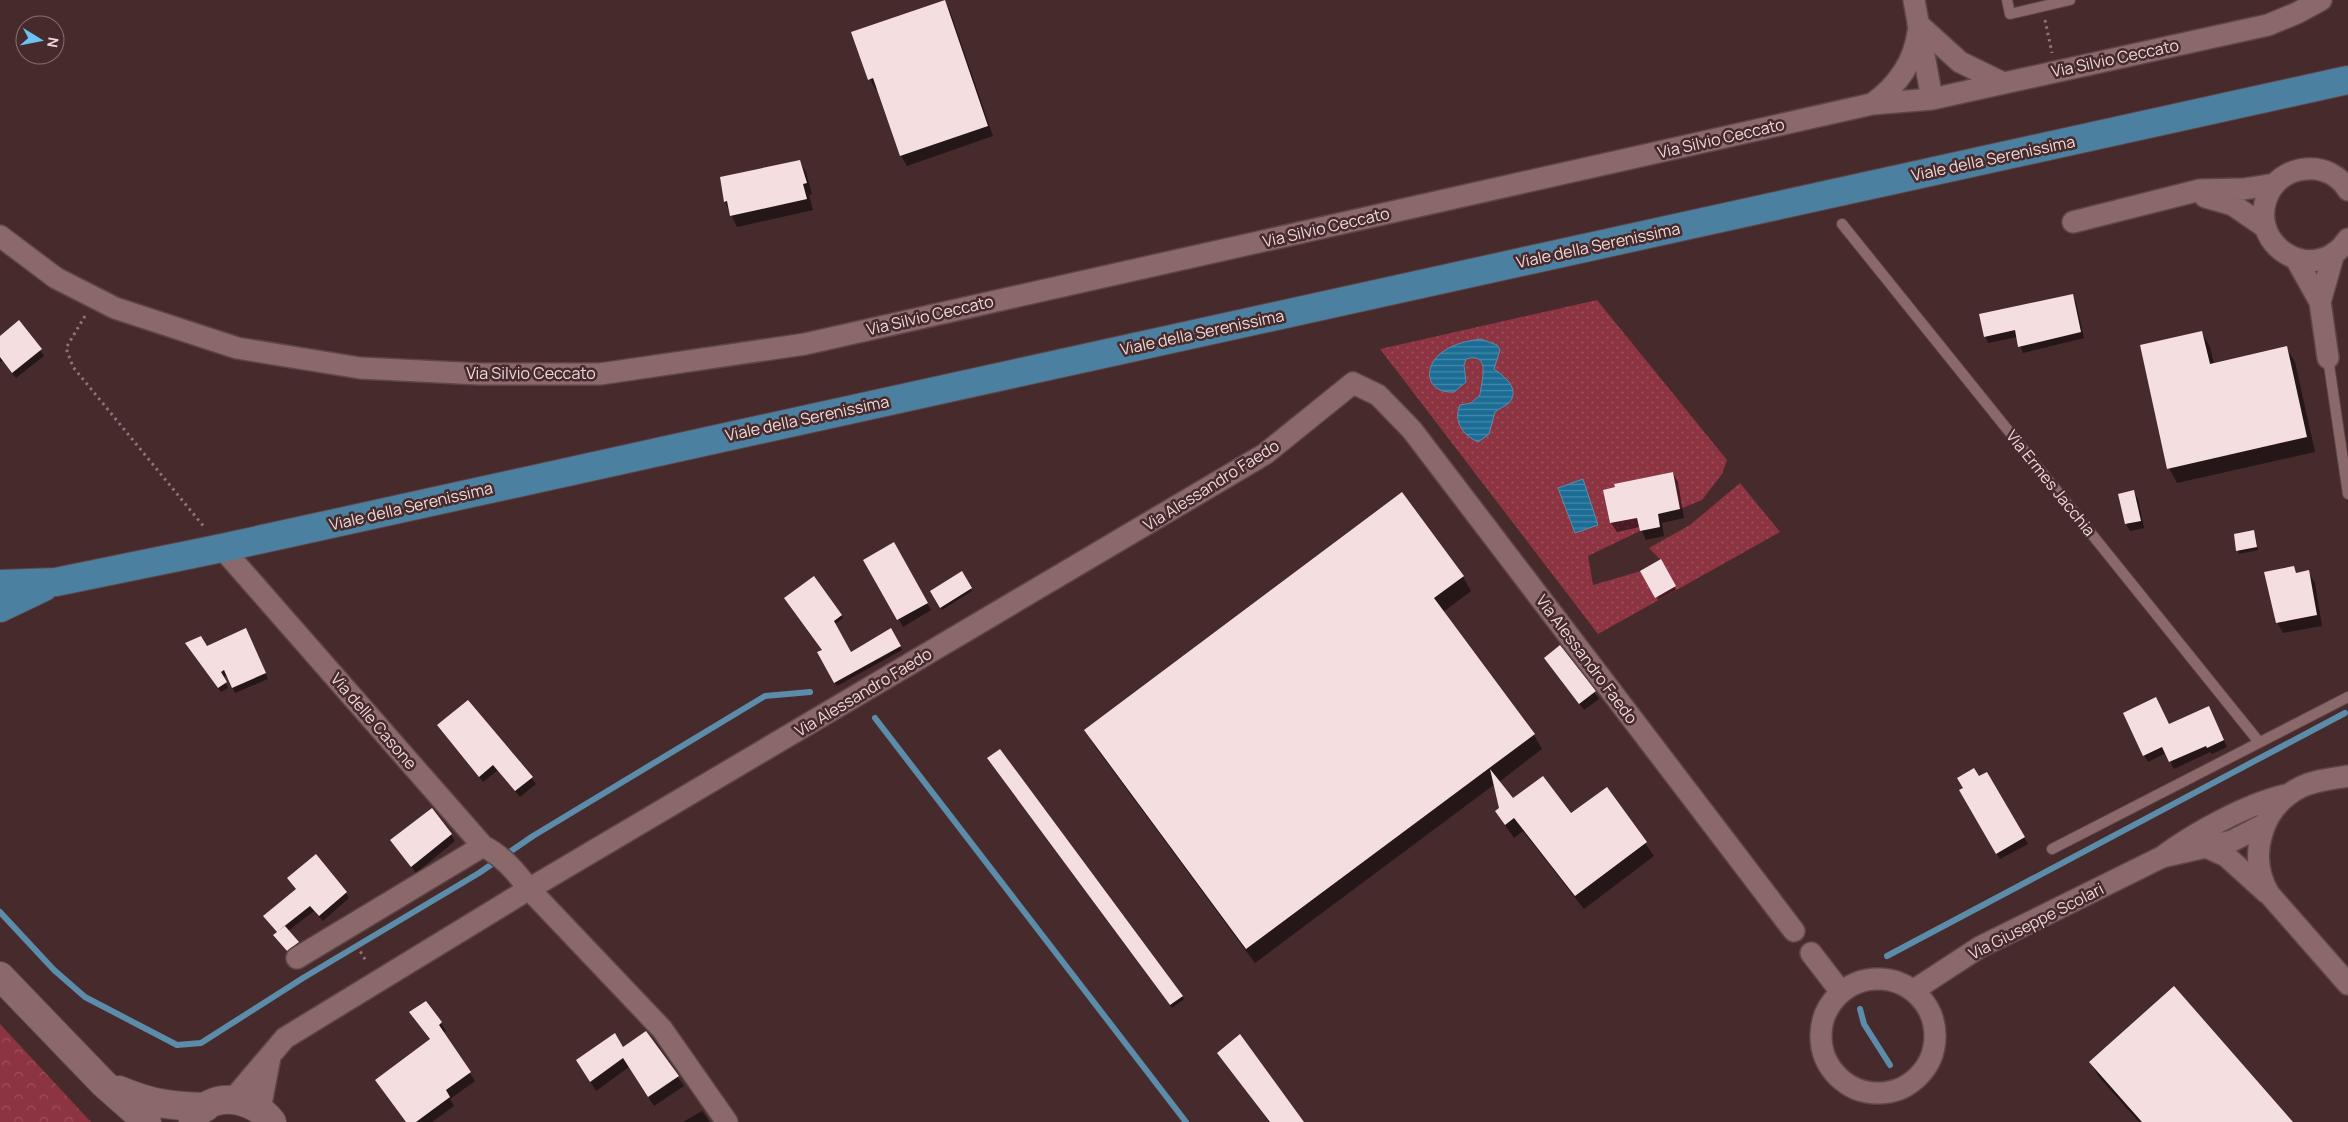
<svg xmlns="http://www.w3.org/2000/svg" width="2348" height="1122" font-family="Manrope,sans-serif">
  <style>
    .park { fill: url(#park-crowns) }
    .garden { fill: url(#garden-dots) }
    .water { fill: url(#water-rules); stroke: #5b8daa }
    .shadow { fill: #0007 }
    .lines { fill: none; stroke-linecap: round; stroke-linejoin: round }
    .stream { stroke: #5b8daa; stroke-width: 6 }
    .building { fill: #f4dee0 }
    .lane-casing { stroke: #5e4648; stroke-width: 12 }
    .street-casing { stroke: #5e4648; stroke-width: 24 }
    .secondary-casing { stroke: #5e4648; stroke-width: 30 }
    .primary-casing { stroke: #5e4648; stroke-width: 30 }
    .path { stroke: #8f7577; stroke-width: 3; stroke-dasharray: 2.5 4; stroke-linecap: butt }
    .lane { stroke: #8b696b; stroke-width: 10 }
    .street { stroke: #8b696b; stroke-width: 21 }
    .secondary { stroke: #8b696b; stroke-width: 28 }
    .primary { stroke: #4b80a1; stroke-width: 28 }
    .labels { text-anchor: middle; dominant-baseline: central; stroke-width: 5; stroke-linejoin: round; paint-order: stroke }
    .street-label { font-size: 16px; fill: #edd9da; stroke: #472a2c }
  </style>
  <defs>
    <pattern id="park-crowns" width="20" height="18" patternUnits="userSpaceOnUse" patternTransform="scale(1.25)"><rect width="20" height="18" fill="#8c3441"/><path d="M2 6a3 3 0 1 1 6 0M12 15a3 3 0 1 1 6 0" fill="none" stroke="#9c515c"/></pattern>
    <pattern id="garden-dots" width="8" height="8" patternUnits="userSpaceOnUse" patternTransform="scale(1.25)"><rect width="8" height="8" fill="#8c3441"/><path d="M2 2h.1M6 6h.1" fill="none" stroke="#9c515c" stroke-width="1.8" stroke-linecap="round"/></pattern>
    <pattern id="water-rules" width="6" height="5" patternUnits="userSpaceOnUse" patternTransform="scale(1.25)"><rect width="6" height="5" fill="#1c6d95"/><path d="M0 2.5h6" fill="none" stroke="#4888a8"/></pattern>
  </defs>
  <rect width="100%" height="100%" fill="#472a2c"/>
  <path class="park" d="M0,1024L91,1122H0Z"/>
  <path class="garden" d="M1597,300L1727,460L1722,474L1702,500L1680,509L1673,472L1615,484V487L1603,490L1610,523L1637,518L1640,531L1588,556L1593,585L1641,571L1661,560L1649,548L1690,525L1740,483L1780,532L1598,634L1380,349Z"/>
  <path class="water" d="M1481,339L1497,345L1500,350L1494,369C1504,376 1521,389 1509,403C1505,406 1499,409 1495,412L1489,434L1478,442C1463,435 1453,422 1460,405L1471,403L1480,395C1481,383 1492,351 1466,359L1464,365L1466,382L1454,392C1425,394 1422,365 1444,351C1456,343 1467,341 1481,339Z
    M1583,479L1598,525L1575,533L1558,488Z"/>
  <path class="shadow" d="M944,1L950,11L993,136L907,166L901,156L878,89L876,90L870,79Z
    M799,161L806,172L812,194L809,195L813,210L737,227L725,202L721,178Z
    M2072,295L2076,302L2084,338L2023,353L2017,337L1988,343L1985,336Z
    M2202,333L2210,347L2214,364L2286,347L2295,362L2315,452L2177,483L2169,468Z
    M0,337L40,350L44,356L16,378L3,361L0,362Z
    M1673,473L1678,482L1684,518L1662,523L1664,536L1646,540L1640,527L1617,532L1611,523Z
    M2134,492L2138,499L2144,528L2130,531L2126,524L2119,495Z
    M2255,534L2258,550L2239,554L2235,535Z
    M893,544L931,610L903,627L864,560Z
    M1661,561L1676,590L1658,600L1642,571Z
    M2294,568L2297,574L2308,572L2315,583L2322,626L2283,633L2277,622Z
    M961,573L972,591L942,610L931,592Z
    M1463,577L1471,591L1443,612L1534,735L1542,749L1499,782L1513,800L1571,815L1606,788L1654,856L1584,909L1523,831L1514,838L1505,825L1497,812L1501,809L1495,784L1255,963L1094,745L1086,731Z
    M787,601L841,615L843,618L835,624L851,654L891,629L902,650L837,686L819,653L824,650Z
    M248,635L268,679L235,693L227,675L223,678L228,688L221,692L190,649L206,648Z
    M1550,665L1594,692L1599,699L1584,710Z
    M2212,714L2227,747L2212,754L2210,752L2174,769L2166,753L2148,762L2144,755L2169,726Z
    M439,725L510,753L512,752L536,784L520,797L498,770L483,782Z
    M990,761L1182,996L1184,999L1172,1008Z
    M1986,774L2028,844L2000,859L1961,790Z
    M451,834L455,841L416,873L396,847Z
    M289,878L346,893L349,898L323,921L314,911L288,931L300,946L289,954L277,938L278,933L268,922L297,890Z
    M426,1003L441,1023L446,1031L443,1033L475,1081L450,1099L454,1106L432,1122H406L376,1081L430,1040L411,1013Z
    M646,1032L684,1086L654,1106L629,1067L596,1091L583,1070L622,1048Z
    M1219,1053L1303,1122H1269Z
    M2091,1063L2291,1122H2139L2099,1077Z
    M702,1111L710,1122H683Z"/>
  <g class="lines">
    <path class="stream" d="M875,718L1186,1122
      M0,912L54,970L85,997L177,1045L201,1043L303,978L479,873L533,836L765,696L810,692
      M1887,956L2345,713
      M1860,1009L1864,1024L1890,1065"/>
  </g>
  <path class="building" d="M945,0L988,126L900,156L873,78L868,80L851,32Z
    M800,160L807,183L803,184L807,199L730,216L727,201L724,202L720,177Z
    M2073,294L2081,332L2018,347L2015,330L1984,337L1979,314Z
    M19,320L42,349L12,373L0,357V336Z
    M2202,331L2210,364L2287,346L2307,437L2167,469L2140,345Z
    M1673,472L1680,509L1658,514L1660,527L1640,531L1637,518L1610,523L1603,490L1615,487L1614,484Z
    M2134,490L2141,521L2125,524L2118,494Z
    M1402,492L1464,576L1434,598L1535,734L1246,949L1084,730Z
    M2254,530L2257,547L2236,551L2234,534Z
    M894,542L928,603L897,620L863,560Z
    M1661,559L1676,586L1655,598L1640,571Z
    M2294,566L2296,573L2309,570L2317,615L2276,623L2264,572Z
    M962,571L972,588L940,608L930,591Z
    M814,576L842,615L834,621L851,652L891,628L901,646L834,683L817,652L822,650L784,598Z
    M246,628L266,673L232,688L224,670L221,672L227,682L218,688L185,643L201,636L207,646Z
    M1560,645L1596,691L1579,704L1544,658Z
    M2156,697L2169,724L2209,706L2224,740L2207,748L2206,746L2169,762L2162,747L2143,756L2123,713Z
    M468,700L533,777L515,791L493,765L479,777L437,725Z
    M1000,749L1183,996L1170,1005L987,758Z
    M1974,768L1979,776L1987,772L2025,837L1996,854L1959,790L1963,788L1957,778Z
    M1490,769L1513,798L1543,776L1571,813L1607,787L1647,842L1575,896L1514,818L1505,825L1495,811L1499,808Z
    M432,808L452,834L411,867L390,840Z
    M316,854L347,892L319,916L310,906L277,932L263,916L296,889L287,878Z
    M285,926L299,942L287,951L273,935Z
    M2174,986L2293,1122H2142L2089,1062Z
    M426,1001L442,1022L439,1025L471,1072L446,1090L450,1097L416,1122H406L375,1080L430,1039L409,1012Z
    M646,1031L679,1076L648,1097L623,1058L590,1082L576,1060L615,1033L623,1047Z
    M1240,1034L1304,1122H1270L1217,1053Z"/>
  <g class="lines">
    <g class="lane-casing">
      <path id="lane" d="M2007,0L2010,14L2070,0
        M1842,224L2259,742
        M2328,358L2348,494
        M2052,849L2348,697"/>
    </g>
    <g class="street-casing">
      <path id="street" d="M1918,24L1960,62L2003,83
        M1932,99L2268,25L2297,13L2321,0
        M1872,104C1897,86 1914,63 1918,32
        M2348,190C2340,176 2323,167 2306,169C2292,170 2279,177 2271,189C2240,242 2314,290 2348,239
        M2205,197L2233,205L2265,227
        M2073,222L2200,190L2244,189L2275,184
        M0,236L56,278L115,308L237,348L360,368L480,374H600L805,344L1872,104L1932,99L1914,0
        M2296,259L2320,302L2328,358
        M2320,302L2334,253
        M222,548L483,846C503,856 516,872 529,889L662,1029L727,1122
        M2348,776C2332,779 2314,780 2299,788C2261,808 2247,857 2269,894L2348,984
        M2265,824L2232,841L2162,857C2194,833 2247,804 2286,795
        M2206,847L2226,856L2267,893
        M1811,953L1841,992
        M297,958L483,846
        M1821 1036a57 57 0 1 1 114 0a57 57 0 1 1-114 0Z
        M1914,990L1980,947L2162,857
        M233,1099L285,1038L529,889L1265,454L1353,383L1378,395L1412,430L1794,931
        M260,1109L270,1057"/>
    </g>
    <g class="secondary-casing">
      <path id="secondary" d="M0,976L104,1084L147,1122
        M119,1090C153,1104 170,1106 206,1107
        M193,1120C211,1089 253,1097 272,1122"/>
    </g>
    <g class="primary-casing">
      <path id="primary" d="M0,584L56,582L222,548L2348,80
        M0,608L44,587"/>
    </g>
    <path class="path" d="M2045,20L2052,53
      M85,316L66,348L73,367L205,528
      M357,946L366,961"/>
    <use href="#lane" class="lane"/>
    <use href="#street" class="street"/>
    <use href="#secondary" class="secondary"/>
    <use href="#primary" class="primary"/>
  </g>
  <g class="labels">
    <g class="street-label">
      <text transform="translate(2115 58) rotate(-12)">Via Silvio Ceccato</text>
      <text transform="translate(1721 138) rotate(-13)">Via Silvio Ceccato</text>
      <text transform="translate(1993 158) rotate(-12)">Viale della Serenissima</text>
      <text transform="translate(1326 227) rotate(-13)">Via Silvio Ceccato</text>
      <text transform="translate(1598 245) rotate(-12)">Viale della Serenissima</text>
      <text transform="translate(930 315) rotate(-13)">Via Silvio Ceccato</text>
      <text transform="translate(1202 332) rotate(-12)">Viale della Serenissima</text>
      <text x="531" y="373">Via Silvio Ceccato</text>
      <text transform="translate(807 418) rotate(-12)">Viale della Serenissima</text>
      <text transform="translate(2051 483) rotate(51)">Via Ermes Jacchia</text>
      <text transform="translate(1211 485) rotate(-32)">Via Alessandro Faedo</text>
      <text transform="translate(411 506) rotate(-13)">Viale della Serenissima</text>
      <text transform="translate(1587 659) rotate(53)">Via Alessandro Faedo</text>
      <text transform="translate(863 692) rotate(-31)">Via Alessandro Faedo</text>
      <text transform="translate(374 721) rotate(49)">Via delle Casone</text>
      <text transform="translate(2036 921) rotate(-27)">Via Giuseppe Scolari</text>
    </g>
  </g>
  <g transform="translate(40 40) rotate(100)"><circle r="24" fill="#472a2c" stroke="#897072"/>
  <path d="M0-4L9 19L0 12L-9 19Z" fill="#6ec2f3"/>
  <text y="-8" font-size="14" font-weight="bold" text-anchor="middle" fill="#edd9da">N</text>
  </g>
</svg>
